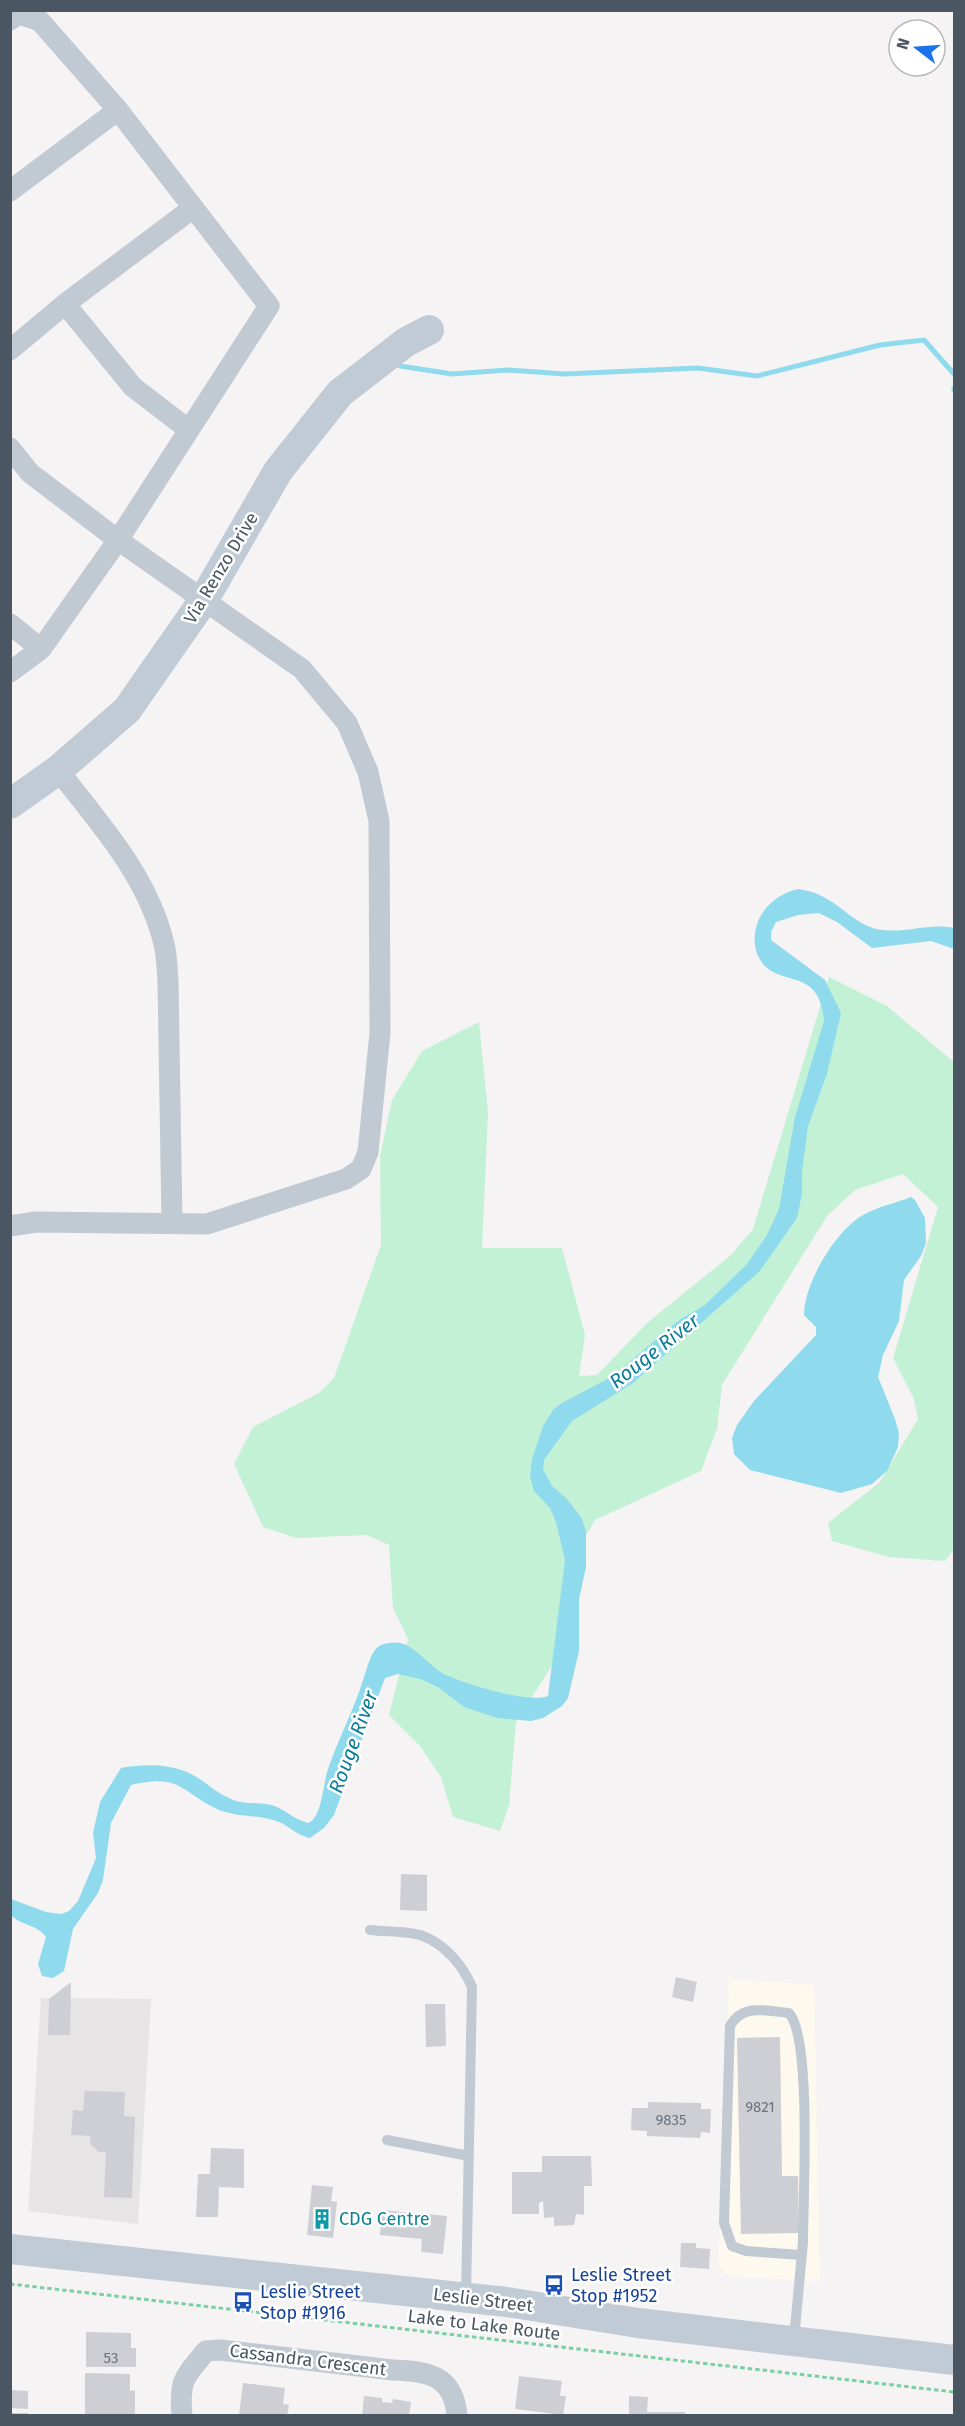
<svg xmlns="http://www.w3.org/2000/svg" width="965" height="2426" font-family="'Fira Sans',sans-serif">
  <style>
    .commercial { fill: #fdf9ef }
    .education { fill: #e6e4e5 }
    .green { fill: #c3f1d5 }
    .water { fill: #90daee }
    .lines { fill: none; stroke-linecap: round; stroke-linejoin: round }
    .stream { stroke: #90daee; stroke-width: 5 }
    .building { fill: #cdcfd5 }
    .path { stroke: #7ad0a6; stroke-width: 3; stroke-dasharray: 4.5 3; stroke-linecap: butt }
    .lane { stroke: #c1cad2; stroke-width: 10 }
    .street { stroke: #c1cad2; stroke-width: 21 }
    .secondary { stroke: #c1cbd6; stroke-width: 30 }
    .labels { text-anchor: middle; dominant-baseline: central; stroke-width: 5; stroke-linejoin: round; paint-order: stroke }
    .number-label { font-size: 15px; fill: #6b747e }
    .street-label { font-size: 18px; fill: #4a5661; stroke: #fff }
    .culture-label { font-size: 18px; fill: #0d838f; stroke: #fff; text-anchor: start }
    .transit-label { font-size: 18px; fill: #164399; stroke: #fff; text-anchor: start }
    .water-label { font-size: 20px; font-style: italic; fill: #0c7c9b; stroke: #fff }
  </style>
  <rect width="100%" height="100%" fill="#f5f3f3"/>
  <path class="commercial" d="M729,1979L814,1985L820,2281L731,2277L718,2266Z"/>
  <path class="education" d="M41,1998L151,1999L138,2224L28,2211Z"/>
  <path class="green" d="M829,977L887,1006L954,1062C954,1076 951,1143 954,1150V1549L945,1561L889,1557L832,1541L828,1523L880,1482L918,1419L914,1399L893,1358L938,1207L903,1174L855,1190L827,1216L722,1385L717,1429L701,1471L595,1520L582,1542L564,1647L516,1722L509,1805L500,1831L453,1817L441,1777L420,1746L389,1715L408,1639L393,1608L389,1545L367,1535L296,1538L263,1527L234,1464L253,1427L319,1393L334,1378L381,1245L380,1156L392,1100L422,1051L479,1022L488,1112L482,1248H562L585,1335L579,1376L597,1375L647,1323L731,1255L753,1229Z"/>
  <path class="water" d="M798,889C836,894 847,921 876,929C904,935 927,922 954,928V949L931,941L872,948L837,922L819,913L798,915L776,922L771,932V940L825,980L841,1013L827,1074L808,1126L802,1171V1194L797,1218L759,1272L633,1383L572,1421L544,1460L543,1469L552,1486L566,1498L581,1517L586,1531V1567L579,1599V1651L568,1698L562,1706L543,1718L531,1721L497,1718L464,1707L438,1687L420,1679L398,1674L385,1678L334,1815L324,1828L310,1838C293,1834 287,1823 273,1820C256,1815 237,1817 219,1810C180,1792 182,1773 131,1785L111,1823L103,1880L98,1893L73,1929L64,1971L53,1978L42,1976L38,1964L46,1937C37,1924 21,1926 11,1915V1899L46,1912L61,1914L69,1911L78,1901L96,1858L93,1833L100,1802L121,1768C144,1764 171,1763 193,1775C209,1784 217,1794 236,1801C250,1805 264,1801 277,1807C289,1813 296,1820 309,1823C322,1815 323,1786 327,1772C338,1739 355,1708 365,1674C368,1665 371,1652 379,1646C387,1642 398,1641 406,1645C419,1651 429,1665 442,1673C461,1683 529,1704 548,1696L565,1560L556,1522L550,1508L534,1491L530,1476L532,1459L543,1426L553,1410L562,1403L613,1376L679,1320L705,1305L747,1264L767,1235L779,1209L795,1117L824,1021C823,1011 821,1000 814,991C805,979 786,979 773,972C753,961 751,937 759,919C767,903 781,893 798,889Z
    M911,1197L915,1200L925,1218L926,1243L921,1256L904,1280L899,1321L883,1355L878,1377L895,1419L899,1433L898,1447L887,1471L872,1484L841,1493L750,1470L734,1454L732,1438L737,1425L754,1401L816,1335V1327L804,1315C804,1284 835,1231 863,1215C877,1207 896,1203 911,1197Z"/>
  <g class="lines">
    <path class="stream" d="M400,366L452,374L508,370L565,374L698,368L757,376L880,345L924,340L954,374
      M954,388V390"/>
  </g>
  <path class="building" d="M401,1874L427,1875V1911L400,1910Z
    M676,1977L697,1982L693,2002L672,1997Z
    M71,1982L70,2035H48L49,1999Z
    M425,2004H445L446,2046L426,2047Z
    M780,2037L782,2176H798L799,2233L741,2234L737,2038Z
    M85,2091L125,2092L124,2116L135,2117L132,2198L104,2197L106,2152H99L90,2144V2136L71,2135L73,2110L83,2111Z
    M648,2102L701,2103V2109H711L710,2133L701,2132L700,2138L647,2136V2131L631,2130L632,2108H648Z
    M211,2148L244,2149V2188L219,2187L218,2217H196L198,2174H210Z
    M542,2156H591L592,2186H584V2215L576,2214L574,2225L554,2226V2217L544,2218L543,2201L539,2203V2214H512V2172H542Z
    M312,2185L333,2187L331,2201L337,2202L333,2238L307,2235Z
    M382,2210L447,2216L443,2254L421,2252L422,2239L380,2235Z
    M681,2243H696V2248L710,2249L709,2269L680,2267Z
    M86,2332L131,2333V2348H136V2367H86Z
    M85,2373L130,2374V2391L135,2390V2414H85Z
    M519,2376L562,2381L560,2396H566L563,2415L515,2409Z
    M243,2383L285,2388L283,2404L289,2405L287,2416H239Z
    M10,2390L28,2391V2409L10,2408Z
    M364,2396L382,2398V2402L392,2403L393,2399L411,2402L409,2416H362Z
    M629,2396L648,2397L647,2412H685V2416H629Z
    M10,2413H28V2416H10Z"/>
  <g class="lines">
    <path class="path" d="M10,2284L954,2392"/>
    <path class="lane" d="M370,1930C386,1932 408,1931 423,1936C446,1945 463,1966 472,1987L466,2297
      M387,2140L469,2156
      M794,2339C797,2307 800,2274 803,2242C803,2200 812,2038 789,2013C766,2011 743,2003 730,2026L724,2223L732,2246L746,2251L802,2255"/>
    <path class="street" d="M10,20L19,14L40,21L118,110L269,306L118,540L302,669L347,723L368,772L379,821L380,1033L368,1152L361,1169L346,1179L207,1224L36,1222L10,1226
      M10,191L118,110
      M65,304L193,208
      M10,350L65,304L133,387L189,430
      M10,448L30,473L118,540L41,649L10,672
      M10,624L41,649
      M58,770C99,823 148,876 164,944C167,956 167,969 168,981L172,1223
      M182,2416C179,2379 184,2378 206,2351L220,2350L393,2370C427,2371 454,2375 457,2416"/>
    <path class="secondary" d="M10,804L58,770L127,710L203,601L278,471L340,393L406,342L429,330
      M10,2249L507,2302L638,2323L954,2360"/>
  </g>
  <defs>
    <g id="building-bare" transform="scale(1.62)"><path d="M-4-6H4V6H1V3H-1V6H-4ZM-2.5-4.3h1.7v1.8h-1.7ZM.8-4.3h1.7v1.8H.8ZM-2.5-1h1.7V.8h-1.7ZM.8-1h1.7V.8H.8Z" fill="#0f9aa8" stroke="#fff" stroke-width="2.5" paint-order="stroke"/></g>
    <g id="bus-bare" transform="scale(1.62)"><path d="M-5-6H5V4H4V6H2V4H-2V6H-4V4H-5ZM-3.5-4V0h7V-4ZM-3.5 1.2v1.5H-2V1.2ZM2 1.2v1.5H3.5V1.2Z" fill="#1a4fb4" stroke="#fff" stroke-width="2.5" paint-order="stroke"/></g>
  </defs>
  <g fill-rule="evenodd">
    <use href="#building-bare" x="322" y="2219"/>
    <use href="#bus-bare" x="554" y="2285"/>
    <use href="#bus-bare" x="243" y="2302"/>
  </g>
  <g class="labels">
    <g class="number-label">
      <text x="760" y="2107">9821</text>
      <text x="671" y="2120">9835</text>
      <text x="111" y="2358">53</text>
    </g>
    <g class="street-label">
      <text transform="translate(221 568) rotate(-59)">Via Renzo Drive</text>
      <text transform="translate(483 2300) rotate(7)">Leslie Street</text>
      <text transform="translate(484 2325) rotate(7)">Lake to Lake Route</text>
      <text transform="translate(308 2360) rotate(7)">Cassandra Crescent</text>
    </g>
    <g class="culture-label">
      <text x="339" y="2219">CDG Centre</text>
    </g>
    <g class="transit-label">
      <text x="571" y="2275">Leslie Street<tspan x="571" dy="21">Stop #1952</tspan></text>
      <text x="260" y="2292">Leslie Street<tspan x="260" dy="21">Stop #1916</tspan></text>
    </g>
    <g class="water-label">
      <text transform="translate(654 1351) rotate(-38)">Rouge River</text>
      <text transform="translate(353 1742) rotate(-70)">Rouge River</text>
    </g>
  </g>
  <rect width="965" height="2426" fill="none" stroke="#4a5661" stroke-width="24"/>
  <g transform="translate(917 48) rotate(287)"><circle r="28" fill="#ffffff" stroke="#b7bbc0" stroke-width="1.5"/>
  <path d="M0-4.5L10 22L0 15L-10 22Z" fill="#1a73e8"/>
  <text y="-9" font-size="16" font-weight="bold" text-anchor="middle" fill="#4a5661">N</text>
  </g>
</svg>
